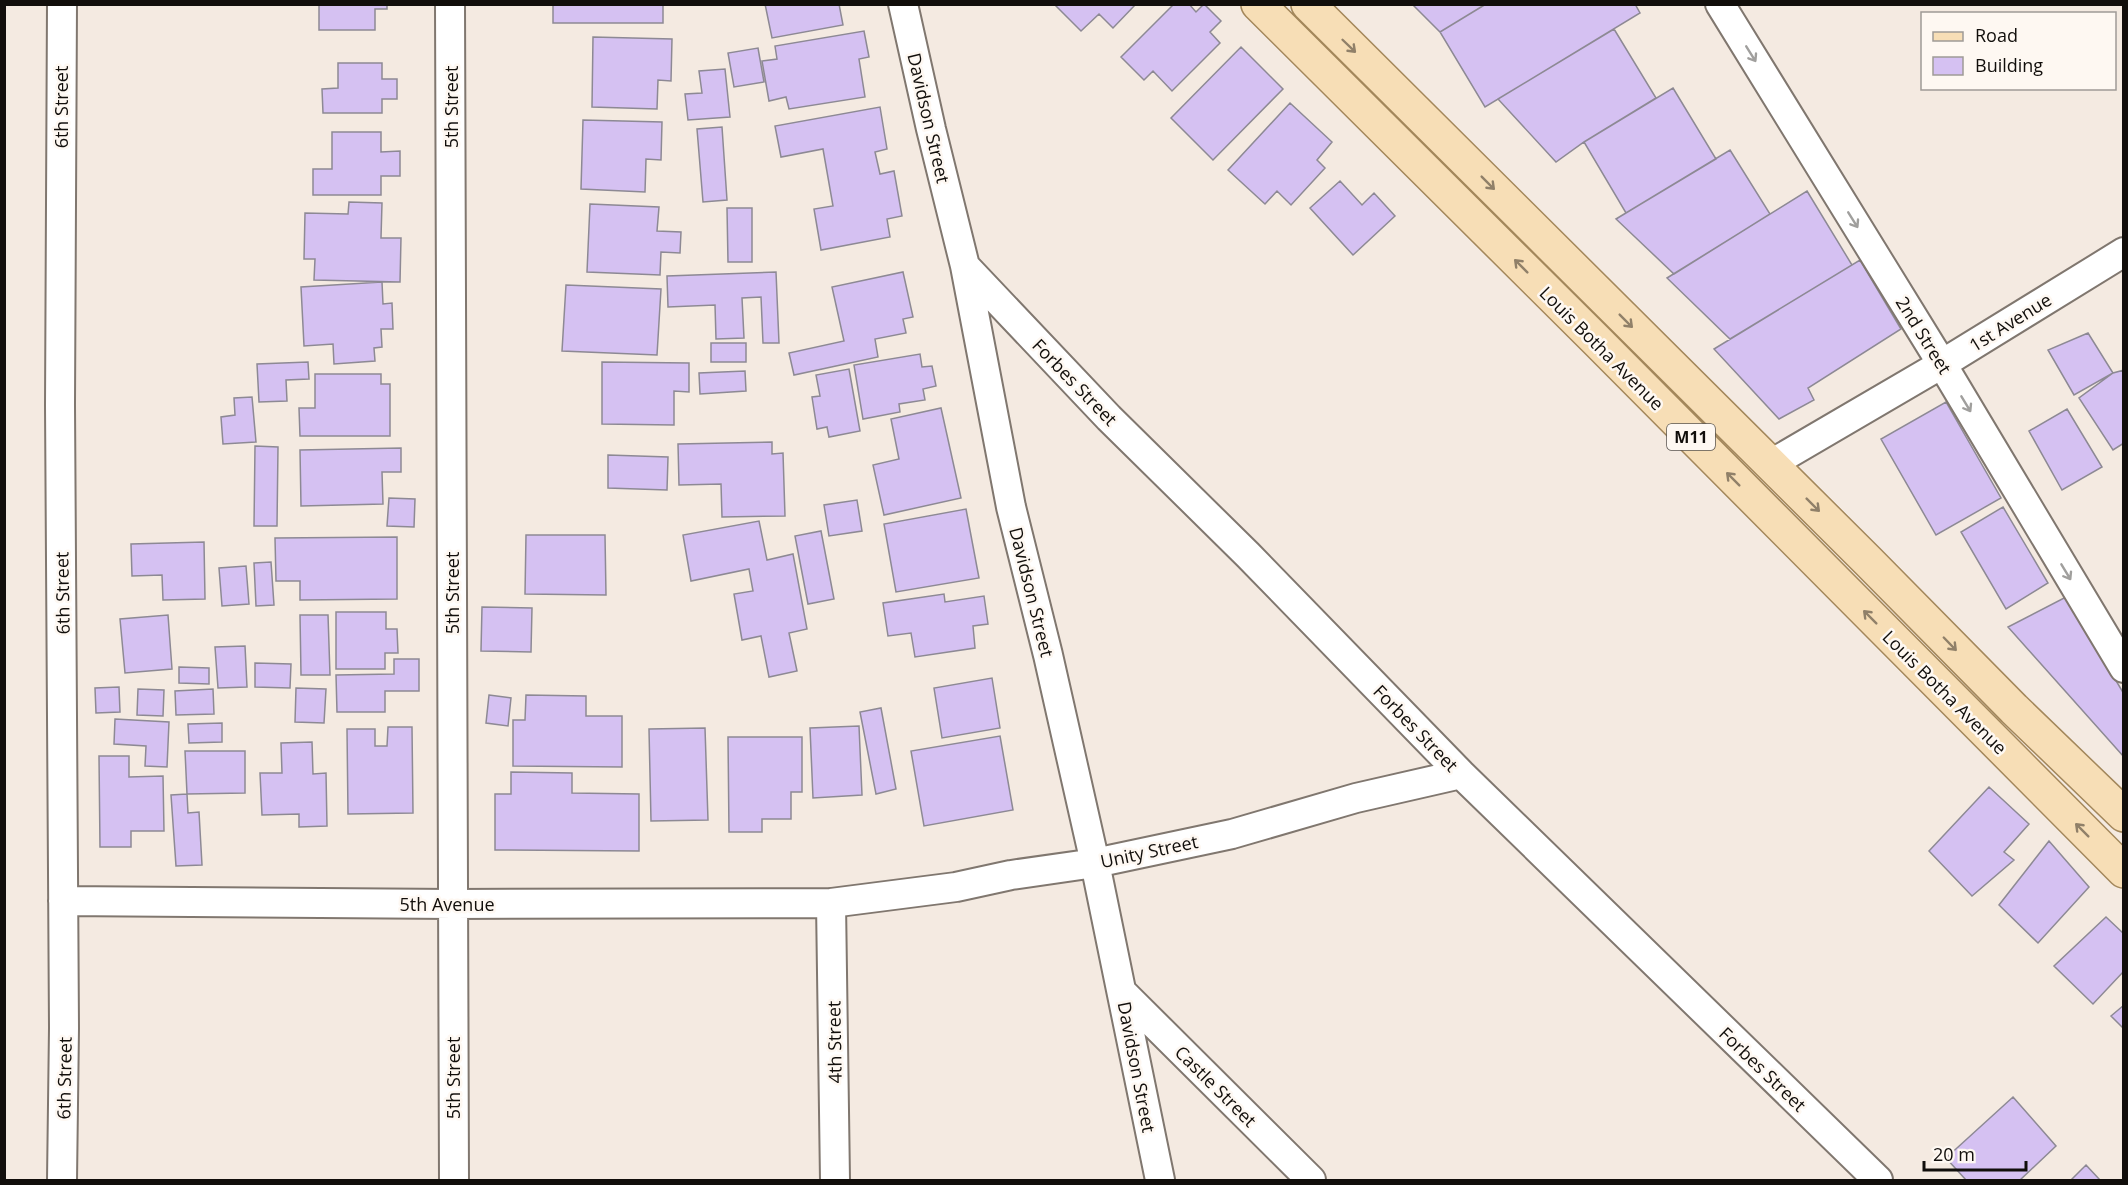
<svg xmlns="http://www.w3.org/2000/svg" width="2128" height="1185" font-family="'Open Sans',sans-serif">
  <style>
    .building { fill: #d5c1f2; stroke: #8d8994; stroke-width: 1.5 }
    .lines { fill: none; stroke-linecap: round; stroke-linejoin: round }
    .street-casing { stroke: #80776f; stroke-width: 32 }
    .primary-casing { stroke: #a3875b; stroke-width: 36 }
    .street { stroke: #fff; stroke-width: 28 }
    .primary { stroke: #f7deb6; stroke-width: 33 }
    .oneway { stroke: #908069 }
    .oneway2 { stroke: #a09f9d }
    .labels { text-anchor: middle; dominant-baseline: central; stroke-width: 5; stroke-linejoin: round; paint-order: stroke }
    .shield { fill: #fef8f2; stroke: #585450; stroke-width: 1.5 }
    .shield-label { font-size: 16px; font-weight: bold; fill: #110e0b }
    .street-label { font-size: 18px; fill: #110e0b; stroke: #fef8f2 }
  </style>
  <rect width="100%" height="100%" fill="#f4eae1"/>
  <path class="building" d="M319,4H387V9H375V30H319Z
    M553,4H663V23H553Z
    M765,4H839L843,25L772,38Z
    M1136,4L1113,28L1099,14L1081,31L1055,5Z
    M1174,4H1189L1196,12L1204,4L1221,21L1210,32L1220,43L1172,91L1153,71L1144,80L1121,57Z
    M1412,4H1486L1440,32Z
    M1486,4H1635L1640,13L1485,107L1440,32Z
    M1614,29L1656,98L1584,142L1556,162L1498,99Z
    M864,31L869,57L859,59L865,97L789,109L786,97L769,101L762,61L777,59L775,46Z
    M593,37L672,39L671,81L658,80L657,109L592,107Z
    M1241,47L1283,89L1213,160L1171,118Z
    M758,48L764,82L734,87L728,53Z
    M338,63H382V79H397V99H382V113H323L322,89L338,88Z
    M725,69L730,117L688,120L685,94L702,93L699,71Z
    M1673,88L1716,159L1626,213L1584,142Z
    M1290,103L1332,142L1317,160L1325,168L1291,205L1277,191L1265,204L1228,170Z
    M880,107L887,149L875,152L880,174L894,171L902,216L887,219L890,237L821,250L814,209L833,206L823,149L781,157L775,126Z
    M583,120L662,122L661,160L646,159L645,192L581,189Z
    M722,127L727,200L703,202L697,129Z
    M332,132H381V152L400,151V176H381V195H313V169H332Z
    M1730,150L1770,214L1674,274L1616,219Z
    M1340,181L1362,205L1374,193L1395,216L1353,255L1310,208Z
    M1807,191L1852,265L1730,339L1667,278Z
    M349,202L382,203L381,238H401L400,282L314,280L315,259H304L305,213L348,214Z
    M590,204L659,207L657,231L681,232L680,253L661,252L660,275L587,272Z
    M727,208H752V262H728Z
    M1860,260L1901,329L1808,388L1814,400L1779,419L1714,349Z
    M776,272L779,343H763L761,297L742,298L744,338L716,339L715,305L668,307L667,276Z
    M903,272L913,317L903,319L906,333L875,339L878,357L794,375L789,353L844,341L832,287Z
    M382,282L383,304L392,303L393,329H381L382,347L374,348L375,361L334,364L333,344L304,346L301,287Z
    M566,285L661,289L657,355L562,351Z
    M2088,333L2113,373L2074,395L2048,350Z
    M711,343H746V362H711Z
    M920,354L922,367L932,366L936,386L923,389L925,400L899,404L900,412L863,419L854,365Z
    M308,362L309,379L286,380L287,401L259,402L257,364Z
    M602,362L689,363V392L674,391V425L602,424Z
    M849,369L860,431L829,437L827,427L817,429L812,397L820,396L816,375Z
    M2124,370V443L2113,450L2079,398L2113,373Z
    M745,371L746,391L700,394L699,373Z
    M315,374H381V384H390V436H300L299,408H315Z
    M252,397L256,442L223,444L221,417L235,415L234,398Z
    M1946,402L2001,498L1936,535L1881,439Z
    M941,408L961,498L884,515L873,465L899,459L891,419Z
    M2067,409L2102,467L2062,490L2029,431Z
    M772,442V454L783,453L785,516L722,517L721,484L679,485L678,444Z
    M255,446L278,447L277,526H254Z
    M401,448V472H382L383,504L301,506L300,450Z
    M608,455L668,457L667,490L608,488Z
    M389,498L415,499L414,527L387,526Z
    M857,500L862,531L829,536L824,505Z
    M2003,507L2048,583L2006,609L1961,532Z
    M966,509L979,578L896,592L884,524Z
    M759,521L767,560L793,554L807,629L789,633L797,671L769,677L761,636L742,640L734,594L753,591L749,569L691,581L683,535Z
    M821,531L834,599L808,604L795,536Z
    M526,535H605L606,595L525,594Z
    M397,537V599L300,600V581H276L275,538Z
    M204,542L205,599L163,600L162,575L132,576L131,544Z
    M271,562L274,605L256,606L254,563Z
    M246,566L249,604L222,606L219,568Z
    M944,594L945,602L984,596L988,624L973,626L975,648L915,657L911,633L888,636L883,603Z
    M2066,597L2124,694V757L2008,627Z
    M482,607L532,608L531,652L481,651Z
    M336,612H386V629H397L398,653H385V669H336Z
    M168,615L172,669L125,673L120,619Z
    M300,615H328L330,675H301Z
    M245,646L247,687L218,688L215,647Z
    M394,659H419V691H385V712H337L336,675L394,674Z
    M255,663L291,664L290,688L255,687Z
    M179,667L209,668V684L179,683Z
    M992,678L1000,728L942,738L934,688Z
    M119,687L120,712L96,713L95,688Z
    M296,688L326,689L324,723L295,722Z
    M138,689L164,690L163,716L137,715Z
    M213,689L214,714L176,715L175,691Z
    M489,695L511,698L508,726L486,723Z
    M526,695L586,696V716H622V767L513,766V720H525Z
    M881,708L896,789L876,794L860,712Z
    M115,719L169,722L167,767L145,766L146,746L114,744Z
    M222,723V742L189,743L188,724Z
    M859,726L862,795L813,798L810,728Z
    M388,727H412L413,813L348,814L347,729H375V746H387Z
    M705,728L708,820L651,821L649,729Z
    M1000,736L1013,810L924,826L911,751Z
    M728,737H802V792H791V819H762V832H729Z
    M312,742L313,774L326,773L327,826L299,827V814L262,815L260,773H282L281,743Z
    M185,751H245V793L187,794Z
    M99,756H129V777L163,776L164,831H131V847H100Z
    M511,772L572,773V793L639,794V851L495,850V794H511Z
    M1989,787L2029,824L2004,852L2014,860L1972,896L1929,851Z
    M187,794L188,813L199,812L202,865L176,866L171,795Z
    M2049,841L2089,887L2038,943L1999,905Z
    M2106,917L2124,934V971L2093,1004L2054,966Z
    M2124,1005V1029L2111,1016Z
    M2013,1097L2056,1146L2020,1180H1966L1946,1158Z
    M2086,1165L2100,1180H2071Z"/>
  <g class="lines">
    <g class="street-casing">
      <path id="street" d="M62,4L60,405L64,1028L62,1180
        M450,4L454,1180
        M903,4L931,129L965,266L1011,507L1048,655L1095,863L1160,1180
        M1720,4L1942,364L2124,668
        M965,266L1109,418L1248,555L1461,774L1878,1180
        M1771,464L1942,364L2124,252
        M63,901L453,904L831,903L956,887L1011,875L1095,863L1232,834L1356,798L1461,774
        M831,903L835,1180
        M1122,992L1311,1180"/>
    </g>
    <g class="primary-casing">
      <path id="primary" d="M1258,4L1596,340L2124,871
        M1308,4L1868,561L2014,709L2124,815"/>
    </g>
    <use href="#street" class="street"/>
    <use href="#primary" class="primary"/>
  </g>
  <defs><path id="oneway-shaft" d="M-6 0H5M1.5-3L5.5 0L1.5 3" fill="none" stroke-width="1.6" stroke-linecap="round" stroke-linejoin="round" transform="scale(1.5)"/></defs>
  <g class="oneway">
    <use href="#oneway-shaft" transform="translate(1349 46) rotate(44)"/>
    <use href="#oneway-shaft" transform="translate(1488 183) rotate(45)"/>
    <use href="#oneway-shaft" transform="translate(1521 266) rotate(-135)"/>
    <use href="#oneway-shaft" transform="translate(1626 321) rotate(45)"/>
    <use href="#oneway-shaft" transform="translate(1733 479) rotate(-135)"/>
    <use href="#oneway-shaft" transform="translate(1813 505) rotate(45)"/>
    <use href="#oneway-shaft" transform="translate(1870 617) rotate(-135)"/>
    <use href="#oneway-shaft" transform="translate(1950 644) rotate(46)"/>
    <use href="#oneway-shaft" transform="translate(2082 830) rotate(-135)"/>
  </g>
  <g class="oneway2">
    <use href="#oneway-shaft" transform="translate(1751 54) rotate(58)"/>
    <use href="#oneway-shaft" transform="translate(1853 220) rotate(58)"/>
    <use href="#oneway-shaft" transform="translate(1966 404) rotate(59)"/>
    <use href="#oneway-shaft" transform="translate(2066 572) rotate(59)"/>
  </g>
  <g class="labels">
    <rect class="shield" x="1667" y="424" width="48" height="26" rx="4.5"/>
    <g class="shield-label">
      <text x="1691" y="437">M11</text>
    </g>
    <g class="street-label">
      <text transform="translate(61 107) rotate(-90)">6th Street</text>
      <text transform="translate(451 107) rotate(-90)">5th Street</text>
      <text transform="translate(929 118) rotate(77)">Davidson Street</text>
      <text transform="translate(2010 322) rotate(-32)">1st Avenue</text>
      <text transform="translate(1924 335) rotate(58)">2nd Street</text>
      <text transform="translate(1602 348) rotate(45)">Louis Botha Avenue</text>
      <text transform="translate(1075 382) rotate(46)">Forbes Street</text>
      <text transform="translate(1032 592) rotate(76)">Davidson Street</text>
      <text transform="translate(62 593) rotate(-91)">6th Street</text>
      <text transform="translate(452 593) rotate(-90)">5th Street</text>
      <text transform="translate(1945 692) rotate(45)">Louis Botha Avenue</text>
      <text transform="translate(1416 728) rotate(46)">Forbes Street</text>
      <text transform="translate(1149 851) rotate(-12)">Unity Street</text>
      <text x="447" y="904">5th Avenue</text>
      <text transform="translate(834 1042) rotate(-91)">4th Street</text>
      <text transform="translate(1137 1067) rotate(79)">Davidson Street</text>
      <text transform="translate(1763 1069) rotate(44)">Forbes Street</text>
      <text transform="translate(64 1078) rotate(-89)">6th Street</text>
      <text transform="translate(453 1078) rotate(-90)">5th Street</text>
      <text transform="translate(1216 1086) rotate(45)">Castle Street</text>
    </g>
  </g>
  <rect width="2128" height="1185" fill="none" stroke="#110e0b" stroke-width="12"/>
  <rect x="1921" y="12" width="195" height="78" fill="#fef8f2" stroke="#9f9a96" stroke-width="1.5"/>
  <rect x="1933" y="32" width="30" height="9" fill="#f7deb6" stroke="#9f9a96" stroke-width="1.5"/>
  <text x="1975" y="42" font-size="18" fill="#110e0b">Road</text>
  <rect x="1933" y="57" width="30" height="18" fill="#d5c1f2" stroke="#9f9a96" stroke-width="1.5"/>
  <text x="1975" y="72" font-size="18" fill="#110e0b">Building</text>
  <path d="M1924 1161v9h102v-9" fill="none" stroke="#110e0b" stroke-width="3"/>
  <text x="1933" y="1161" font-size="18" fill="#110e0b" stroke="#fef8f2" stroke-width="4.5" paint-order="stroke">20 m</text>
</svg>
